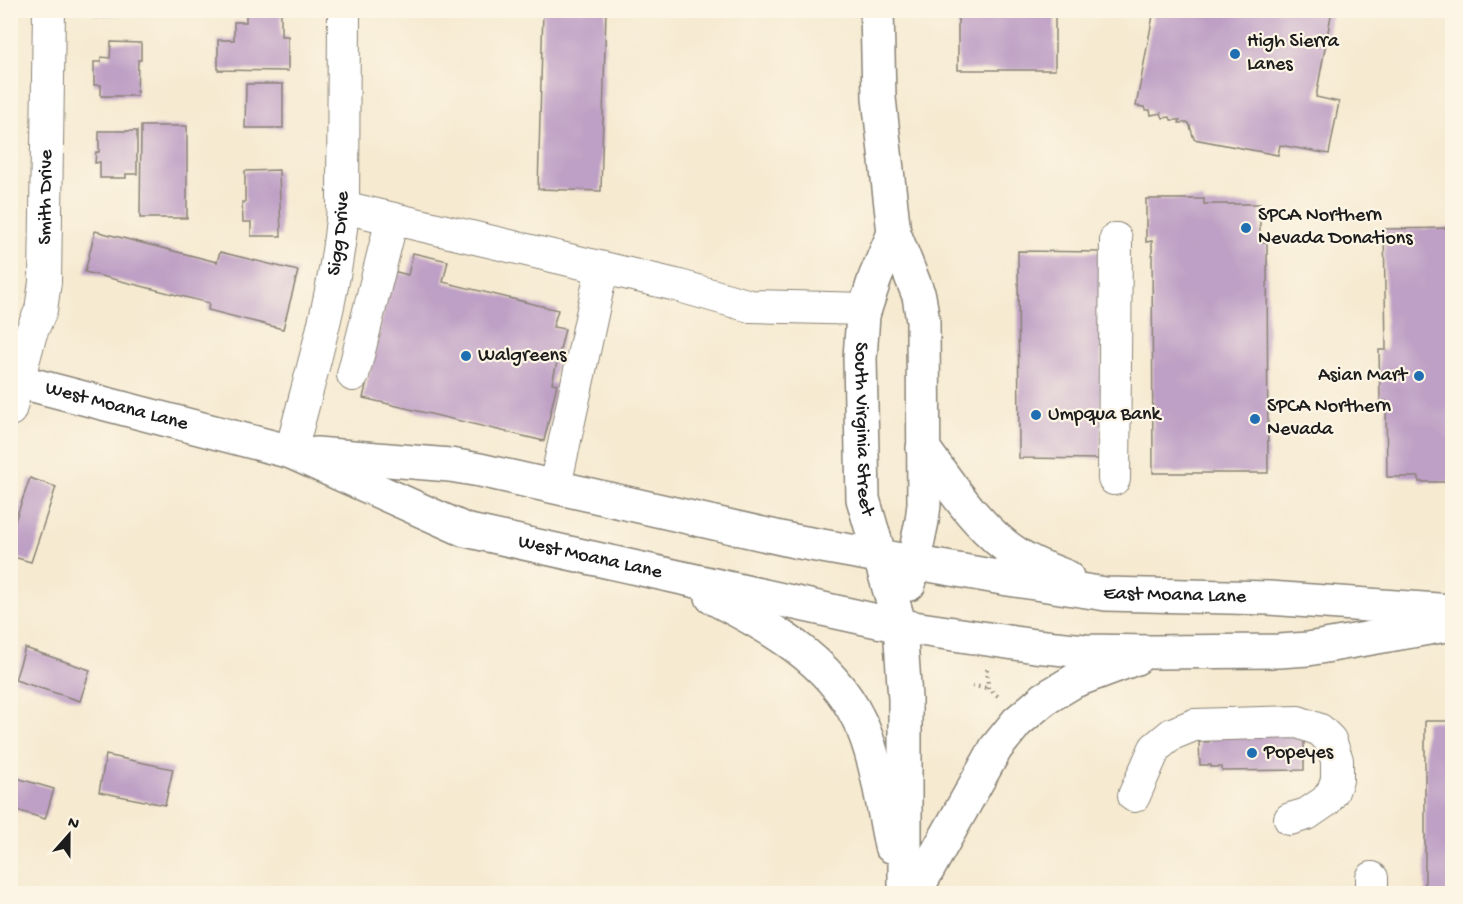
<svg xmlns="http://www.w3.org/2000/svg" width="1463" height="904" font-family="'Gochi Hand',sans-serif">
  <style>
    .building { fill: #be9fc5 }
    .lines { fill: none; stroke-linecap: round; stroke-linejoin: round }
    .minor-casing { stroke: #898376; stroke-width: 34 }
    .major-casing { stroke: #898376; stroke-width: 36 }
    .path { stroke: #898376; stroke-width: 4; stroke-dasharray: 1.5 4.5; stroke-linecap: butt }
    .minor { stroke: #fff; stroke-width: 32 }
    .major { stroke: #fff; stroke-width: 33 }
    .poi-dot { fill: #1f6fb2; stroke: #fcf5e5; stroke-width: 2 }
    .labels { text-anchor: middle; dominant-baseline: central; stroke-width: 4.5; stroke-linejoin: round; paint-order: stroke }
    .poi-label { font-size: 20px; fill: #1c1c1c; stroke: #fcf5e5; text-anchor: start }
    .street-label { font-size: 20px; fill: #1c1c1c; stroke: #fcf5e5 }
  </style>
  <rect width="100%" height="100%" fill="#fcf5e5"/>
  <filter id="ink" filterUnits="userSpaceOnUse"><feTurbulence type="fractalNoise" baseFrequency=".0167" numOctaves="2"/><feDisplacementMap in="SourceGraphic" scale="12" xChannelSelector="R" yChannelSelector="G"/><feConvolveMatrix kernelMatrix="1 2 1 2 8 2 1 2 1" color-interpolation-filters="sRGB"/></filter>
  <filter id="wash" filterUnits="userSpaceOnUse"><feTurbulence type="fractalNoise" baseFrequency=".008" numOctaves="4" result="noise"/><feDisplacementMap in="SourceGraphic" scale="24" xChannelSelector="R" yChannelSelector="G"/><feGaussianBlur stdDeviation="1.35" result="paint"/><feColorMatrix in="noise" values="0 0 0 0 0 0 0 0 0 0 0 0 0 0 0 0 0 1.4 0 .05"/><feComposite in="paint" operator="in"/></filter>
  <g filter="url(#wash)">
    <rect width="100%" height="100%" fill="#f6ead1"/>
    <g id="blocks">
      <path class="building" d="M95,10H152V15H95Z
        M246,10H281V36H288V71L218,70V40H234V22H246Z
        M543,10H606L601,191L538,189Z
        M958,10H1055V70H958Z
        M1154,10H1332L1316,97L1339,102L1329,154L1280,145L1278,155L1194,139L1189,123H1179L1180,120H1171L1170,117L1163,118L1161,113L1151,115L1150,110H1145L1144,107L1136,106Z
        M111,42L141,43V60H138L137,96H101V85H94V62H101V57L110,58Z
        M246,84H283V128H245Z
        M141,126H187V218H140Z
        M99,131H137V174H126V178H100V162L95,163L96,152H99Z
        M279,170L281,236H251V222H243L242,202H245V171Z
        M1146,199H1204V204H1260V242H1267L1268,473H1153L1152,241L1146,242Z
        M1452,228V482H1419V477H1387L1386,401H1380L1379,350H1386L1384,229Z
        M95,231L217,262L220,252L298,271L283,329L208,310L209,303L85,272Z
        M1018,251L1102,252L1101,459L1019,458Z
        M413,253L448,261L443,282L558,310L553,327L565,329L552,383L557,384L544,441L363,398L393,271L408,275Z
        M30,478L56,487L31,562L10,556V535Z
        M25,648L90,670L80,701L15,680Z
        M1425,721H1452V894H1425Z
        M1304,732V770L1222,771V767H1211V765H1200L1199,742H1209V737Z
        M106,755L173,769L165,805L99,792Z
        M10,776L54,789L45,819L10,808Z"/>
    </g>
  </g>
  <g filter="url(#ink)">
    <use href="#blocks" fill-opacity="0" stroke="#898376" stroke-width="1.5"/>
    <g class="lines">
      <g class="minor-casing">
        <g id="minor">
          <path d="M343,207L676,285L750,306L865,309"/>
          <path d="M353,375L392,219"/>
          <path id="s1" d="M10,410L31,333L41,310L45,282L49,10"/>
          <path id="s2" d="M291,452C311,372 337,290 343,207L344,10"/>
          <path d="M1114,479L1116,239"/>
          <path d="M555,486L602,268"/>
          <path d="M1134,796L1155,748L1172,734L1194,725L1298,722L1320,730L1330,740L1337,760V780L1333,791L1326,801L1307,814L1290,819"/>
          <path d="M1372,894V878"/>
        </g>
      </g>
      <g class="major-casing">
        <g id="major">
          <path d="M877,10L879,98L894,233L919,296L923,321L924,504L922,521L909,584"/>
          <path id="s3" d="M894,233L875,278L863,315L860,358L863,499L900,626L905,699V894"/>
          <path id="s4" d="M10,379L291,452L465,530L900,626L1035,646L1085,651L1152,652L1279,651L1308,649L1452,624"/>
          <path d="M923,448C951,486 979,531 1020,556C1034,565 1051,571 1067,577"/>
          <path id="s5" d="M316,454L450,465L480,470L794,541L1008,579L1106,594L1269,598L1452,611"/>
          <path d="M712,597C769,627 828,658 858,718C876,752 883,808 891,846"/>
          <path d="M914,894L996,748L1017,722L1044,699L1074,681L1136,658"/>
        </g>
      </g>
      <path class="path" d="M987,669L988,688L1000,698
        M972,686L988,688"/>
      <use href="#minor" class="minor"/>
      <use href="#major" class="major"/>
    </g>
  </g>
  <g class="poi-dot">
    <circle cx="1235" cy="54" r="6"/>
    <circle cx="1246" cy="228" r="6"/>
    <circle cx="466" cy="356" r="6"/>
    <circle cx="1419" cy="376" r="6"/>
    <circle cx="1036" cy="415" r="6"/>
    <circle cx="1255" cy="419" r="6"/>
    <circle cx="1252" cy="753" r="6"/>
  </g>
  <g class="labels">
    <g class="poi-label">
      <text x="1247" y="42">High Sierra<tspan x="1247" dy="23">Lanes</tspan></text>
      <text x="1258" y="216">SPCA Northern<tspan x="1258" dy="23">Nevada Donations</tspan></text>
      <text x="478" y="356">Walgreens</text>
      <text x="1407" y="376" text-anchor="end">Asian Mart</text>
      <text x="1267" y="407">SPCA Northern<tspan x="1267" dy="23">Nevada</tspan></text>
      <text x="1048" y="415">Umpqua Bank</text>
      <text x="1264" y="753">Popeyes</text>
    </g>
    <g class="street-label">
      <text stroke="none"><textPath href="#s1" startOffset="218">Smith Drive</textPath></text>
      <text stroke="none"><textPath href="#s2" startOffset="224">Sigg Drive</textPath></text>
      <text stroke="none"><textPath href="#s4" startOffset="110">West Moana Lane</textPath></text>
      <text stroke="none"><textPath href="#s3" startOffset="202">South Virginia Street</textPath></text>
      <text stroke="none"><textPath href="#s4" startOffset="609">West Moana Lane</textPath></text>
      <text stroke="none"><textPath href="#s5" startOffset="872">East Moana Lane</textPath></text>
    </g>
  </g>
  <rect width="1463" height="904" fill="none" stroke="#fcf5e5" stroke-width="36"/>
  <g transform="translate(69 835) rotate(21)" stroke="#fcf5e5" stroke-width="4.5" paint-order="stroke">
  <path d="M0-4.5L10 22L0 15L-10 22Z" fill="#1c1c1c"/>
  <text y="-9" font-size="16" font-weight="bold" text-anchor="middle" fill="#1c1c1c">N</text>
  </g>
</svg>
